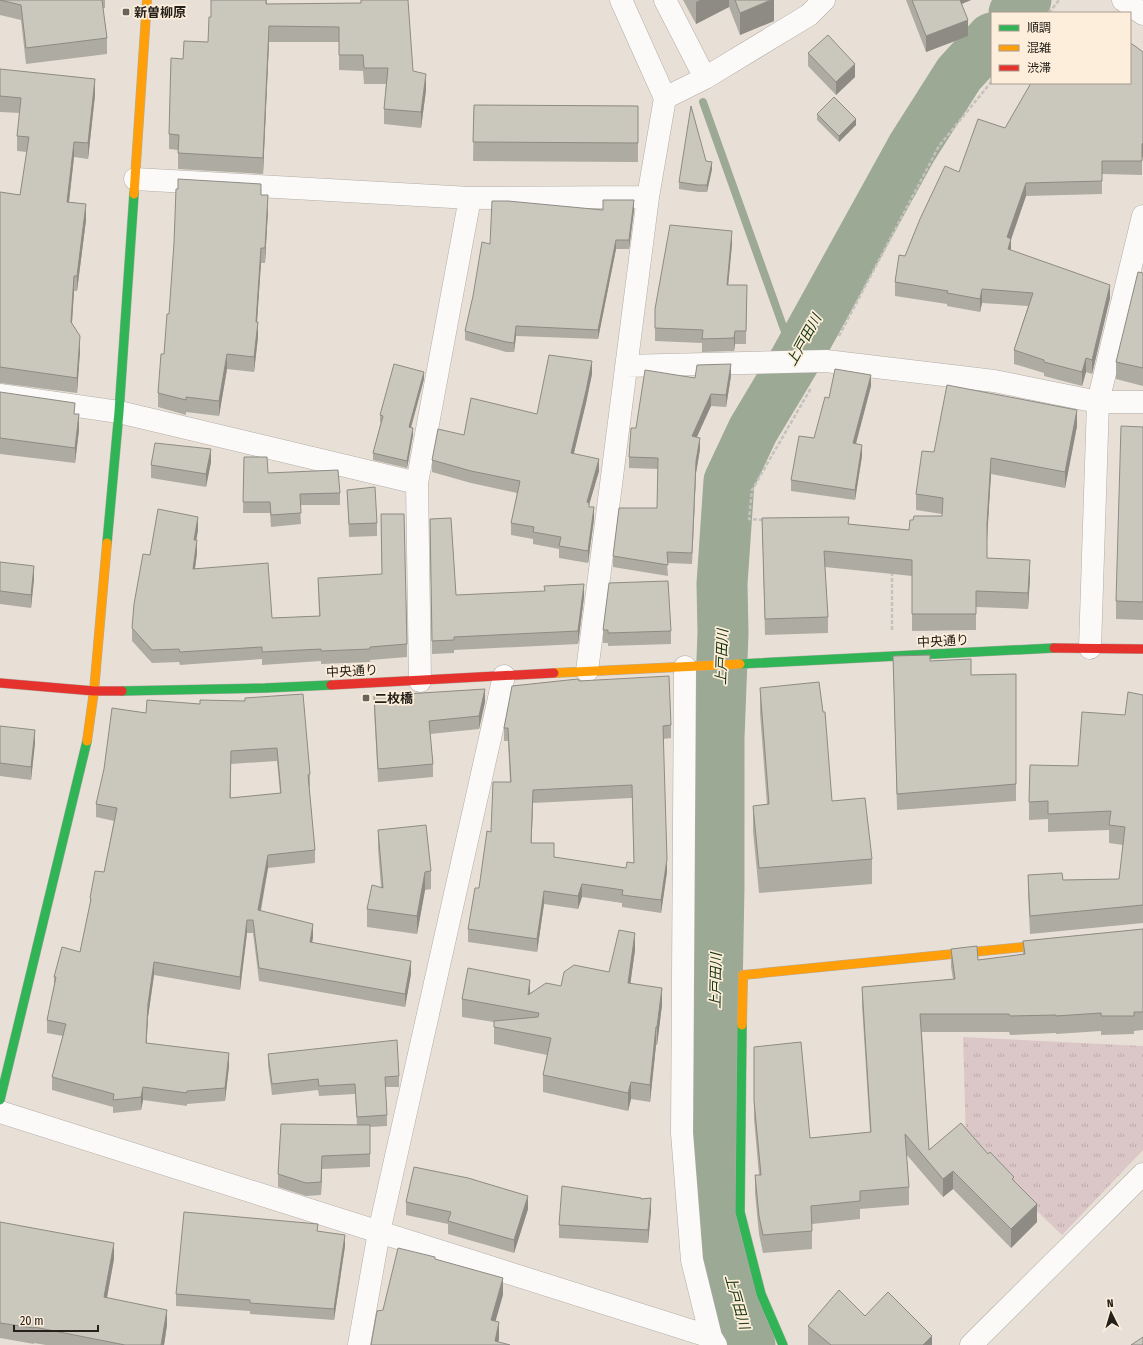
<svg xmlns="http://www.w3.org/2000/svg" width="1143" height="1345" font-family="'Fira Sans Condensed','Noto Sans JP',sans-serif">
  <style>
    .grass { fill: url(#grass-tufts) }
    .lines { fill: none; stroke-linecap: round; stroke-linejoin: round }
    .stream { stroke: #9ca994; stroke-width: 8 }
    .river { stroke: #9ca994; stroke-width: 51 }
    .street-casing { stroke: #b2aca5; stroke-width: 23 }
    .fast-casing { stroke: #b2aca5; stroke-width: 10 }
    .slow-casing { stroke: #b2aca5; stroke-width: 10 }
    .jam-casing { stroke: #b2aca5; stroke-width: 10 }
    .path { stroke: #c4c1be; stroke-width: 2.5; stroke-dasharray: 4 2; stroke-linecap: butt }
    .street { stroke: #fcfaf9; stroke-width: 22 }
    .fast { stroke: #30b455; stroke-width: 9 }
    .slow { stroke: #ff9f0a; stroke-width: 9 }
    .jam { stroke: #e5322d; stroke-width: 9 }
    .wall { fill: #aeaba2; fill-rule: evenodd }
    .shaded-wall { fill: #8d8b84 }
    .building { fill: #cac7bc; stroke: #8d8b84; fill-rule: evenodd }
    .poi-dot { fill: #69635c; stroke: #fdeedc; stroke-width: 1.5 }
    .labels { text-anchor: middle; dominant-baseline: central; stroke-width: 3.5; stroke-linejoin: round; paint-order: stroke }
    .poi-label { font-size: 13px; font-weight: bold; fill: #252019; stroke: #fdeedc; text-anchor: start }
    .street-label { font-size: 13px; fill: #252019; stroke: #fdeedc }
    .water-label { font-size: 14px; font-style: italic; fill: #13340b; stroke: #fdeedc }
  </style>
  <defs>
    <pattern id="grass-tufts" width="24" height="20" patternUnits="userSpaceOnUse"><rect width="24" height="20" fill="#dbc7c7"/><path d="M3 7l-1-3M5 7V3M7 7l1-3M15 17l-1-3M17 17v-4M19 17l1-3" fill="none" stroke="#bcabaa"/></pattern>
  </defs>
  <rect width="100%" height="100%" fill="#e8e0d7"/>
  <path class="grass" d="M963,1037L1143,1046V1150L1062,1235L966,1143Z"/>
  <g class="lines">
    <path class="stream" d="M703,102L795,360"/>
    <path class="river" d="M1014,13L1026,0
      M750,1345L738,1309L713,1210L719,887V738L723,633L722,584L729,481L753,430L795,360L912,148L959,74L992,38"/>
    <g class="street-casing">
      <path id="street" d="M621,0L665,98
        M665,0L705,78
        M1123,0L1143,14
        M135,179L470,198L648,197
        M626,366L826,361L994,381L1098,402H1143
        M0,395L119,412L417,483
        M1090,648L1098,402L1143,216
        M685,667L682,1133L692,1260L711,1337L716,1345
        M587,671L648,197L665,98L705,78L809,15L824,0
        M420,681L417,483L470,198
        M0,1112L711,1337
        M359,1345L379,1232L504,676
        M971,1345L1143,1174"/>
    </g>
    <g class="fast-casing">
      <path id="fast" d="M107,543L119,412L134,194
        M740,664L1054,648
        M122,691L265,688L331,685
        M742,1025L740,1212L761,1294L783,1345
        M0,1100L87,741"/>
    </g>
    <g class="slow-casing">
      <path id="slow" d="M134,194L147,0
        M554,673L740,664
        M87,741L94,691L107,543
        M742,1025L743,975L1053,944"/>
    </g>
    <g class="jam-casing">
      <path id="jam" d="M1054,648L1143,649
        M0,683L94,691H122
        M331,685L554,673"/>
    </g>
    <path class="path" d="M1049,13L1059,0
      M839,336L939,146L992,81
      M763,520L749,519L752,490L811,388
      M892,630V571"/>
    <use href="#street" class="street"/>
    <use href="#fast" class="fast"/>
    <use href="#slow" class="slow"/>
    <use href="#jam" class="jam"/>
  </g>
  <path class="wall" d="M0,0H105V8H103L107,38V54L26,64L21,20L0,15Z
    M211,0H267V4L361,3L426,90L421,128L384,124V109L386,84H364L363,71L339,70V42H269L263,174L178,169V150L169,149V134L183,59L208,42L211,17Z
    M683,0H774V21L740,35L729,7L696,24Z
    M906,0H971L962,4L968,36L926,52Z
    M808,53L855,77L836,95L808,66Z
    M0,69L95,95L88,159L74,157L69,202L86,220L77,291H74L72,323L80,351L77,393L0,383V192L20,195L27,152L17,151V136L20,113L0,112Z
    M474,105L638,106V162L473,161Z
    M817,114L856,125L839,142L817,120Z
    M1005,128L1143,156L1142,158V175L1102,174V194L1026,196L1011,239V250L1110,298L1092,374L1086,372L1082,386L1044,376V373L1014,364V350L1028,306L982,303L980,312L947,306V304L895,296V282L905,256L959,172Z
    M706,161L712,169L707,192H698L679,189V182Z
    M261,195L268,210L265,263H261L257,322L258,337L254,372L227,369L219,416L186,412V415L158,407V393L164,354Z
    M603,210H634L629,249H616L598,339L516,336L514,352H506L465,340V331L490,244Z
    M732,244L728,285H747L746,344H735L734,351L702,352V343L655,341V328Z
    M1143,273V386L1116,379V362Z
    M592,374L586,403L574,453L599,471L589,505V507L594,519L588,563L559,558V549L533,544V539L511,535V523L517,493L471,483L432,472V460L464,435L537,414Z
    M731,376L726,407L711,406L696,437L700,449L696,473L692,564L667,563L668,576L613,567V556L657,508L658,469L629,468V457L636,428L695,378Z
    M424,379L411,428L413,435L407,468L373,460V453L381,422H380V415Z
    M871,386L856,444L862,456L855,500L791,491V480L814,438L829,398Z
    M0,392L75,414L79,430L75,463L0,454Z
    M1077,426L1065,488L991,474L987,538V558L1030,577L1028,609L976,607V630L912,631V576L825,567L828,617V633L765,635L762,518L849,524L909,530L913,520L942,516V514L916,510V494L934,452Z
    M1143,427V620L1116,619V601Z
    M244,457L268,473L340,493V505H300L301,524L271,527L270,513H243Z
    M211,462L206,487L151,478V465Z
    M347,490L377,523V536L349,537Z
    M381,514L407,644V657L370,660V662L321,664V661L262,665V659L180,665L179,662L152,663L132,641V628L150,555L198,530L196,540L197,553L195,569L272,618L319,616L318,578L382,575Z
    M430,519L456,595L584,597L578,644L454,650V653L432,654Z
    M0,562L34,579L31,608L0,604Z
    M603,630L671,631V644L608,646V643H603Z
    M893,656L930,661L971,675L1016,674V801L897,810Z
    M579,681L671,725V738L663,739L667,872L661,913L622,907V903L582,897L578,909L544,904L537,952L468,942V929L479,888L491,832L510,782L508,741H504V728ZM632,798L634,863L626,868L554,857L531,843L533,803Z
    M760,688L832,801L872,859V884L759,893L753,831V806L767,805L760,713Z
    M1143,695V923L1030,934L1028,893V875L1063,880L1119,879L1123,845L1109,843V830L1048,832V819L1029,820V802L1078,766Z
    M374,696L485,702L479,729L430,734L433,764V777L378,782L374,709Z
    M245,701L310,774V787H309L315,850V863L268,868L261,911L313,937L312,942L411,974L405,1007L259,981L253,933H247L240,990L154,975L148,1017L146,1043L229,1066L225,1101L187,1104V1106L143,1100L141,1110L113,1113V1107L52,1090V1077L63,1036L47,1033V1020L54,986V977L80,952L90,905V898L104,872L114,821L96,817V804L146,713L200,704ZM277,761L280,793L231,798V764Z
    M0,726L35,743L31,780L0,776Z
    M378,830L431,871V889L425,890L417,934L367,927V909L381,887L378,848Z
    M1143,929V1030L1134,1031V1034L1101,1035V1031L1056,1034V1033L1010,1035L1009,1032H922L929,1150L988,1154L1014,1180L1037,1222L1011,1248L953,1189L943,1197L906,1154L909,1187V1205L860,1209V1219L812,1224V1249L763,1253L759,1234L755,1193V1175H759L754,1119V1047L810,1138L870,1132L862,1005V987L953,979L951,967V949L978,960L1023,954V941Z
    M635,950L630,984L662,1005L657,1045H656L650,1102L631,1099L628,1111L543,1092V1075L547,1055L494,1044V1022L462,1017V999L530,993L561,986L609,972Z
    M268,1054L399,1076V1087H385L387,1115V1126L370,1127V1167L322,1169L321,1195L306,1196L278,1187V1174L357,1125L355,1094L319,1096L318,1090L272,1095L268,1065Z
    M641,1199L651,1211L648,1243L559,1238V1225Z
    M406,1202L528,1209L514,1253L448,1234V1224L406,1215Z
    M0,1222L114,1259L107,1298L167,1325L164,1345H46L34,1343V1344L0,1338Z
    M318,1231L345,1246L334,1320L250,1314V1311L176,1306V1294Z
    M865,1316L932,1345H808V1326Z"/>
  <path class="shaded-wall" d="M700,0H729V7L696,24V2Z
    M771,0H774V21L740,35V13Z
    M956,0H971L956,6Z
    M968,20V36L926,52V36Z
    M269,26V42L263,174V158Z
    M855,64V77L836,95V82Z
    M426,74V90L421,128V112Z
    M95,79V95L88,159V143Z
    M856,119V125L839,142V136Z
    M74,142V157L67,218V202Z
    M1143,143V156L1142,158V144Z
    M712,162V169L707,192V185Z
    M1026,183V196L1007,251V237Z
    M268,195V210L265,263V248Z
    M634,200V210L629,249V240Z
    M86,204V220L77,291V276Z
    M732,231V244L727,298V285Z
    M1011,239V253L1008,249Z
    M616,240V249L598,339V330Z
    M261,248V263L256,337V322Z
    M74,276V291L71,337V322Z
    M1110,285V298L1092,374V360Z
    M982,289V303L980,312V299Z
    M258,322V337L254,372V357Z
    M516,326V336L514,352V343Z
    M735,331V344L734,351V338Z
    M80,336V351L77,393V378Z
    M227,354V369L219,416V401Z
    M1086,358V372L1082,386V372Z
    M592,361V374L586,403L571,465V453Z
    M731,364V376L726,407V395Z
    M424,372V379L409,434V427Z
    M871,375V386L853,454V443Z
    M711,394V406L692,448V436Z
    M1077,410V426L1065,488V472Z
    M79,414V430L75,463V448Z
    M413,428V435L407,468V461Z
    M700,438V449L696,473L692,564L696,461Z
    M862,445V456L855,500V490Z
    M211,449V462L206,487V474Z
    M991,458V474L987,540V524Z
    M599,459V471L589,505V515L587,502Z
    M594,507V519L588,563V551Z
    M198,517V530L194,553V540Z
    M197,540V553L193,582V569Z
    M1030,560V577L1028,609V593Z
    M34,566V579L31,608V595Z
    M584,584V597L578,644V631Z
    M485,689V702L479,729V716Z
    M35,730V743L31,780V767Z
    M533,790V803L531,856V843Z
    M268,855V868L258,923V910Z
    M667,859V872L661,913V900Z
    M425,872V890L417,934V916Z
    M582,884V897L578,909V896Z
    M544,891V904L537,952V939Z
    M247,920V933L240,990V977Z
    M313,924V937L310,955V942Z
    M635,933V950L628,1001V983Z
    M411,961V974L405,1007V994Z
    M154,962V975L148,1017L146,1056V1043L148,1004Z
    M530,980V997L528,1012V995Z
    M662,988V1005L657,1045V1027Z
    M656,1027V1045L650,1102V1085Z
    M229,1053V1066L225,1101V1088Z
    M631,1082V1099L628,1111V1093Z
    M143,1087V1100L141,1110V1097Z
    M322,1156V1169L321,1195V1182Z
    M953,1171V1189L943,1197V1179Z
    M528,1196V1209L514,1253V1240Z
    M651,1198V1211L648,1243V1230Z
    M1037,1204V1222L1011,1248V1229Z
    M345,1235V1246L334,1320V1309Z
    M114,1243V1259L104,1313V1297Z
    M503,1278V1295L491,1337V1320Z
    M167,1310V1325L164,1345H161Z
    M499,1322V1339L498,1345L495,1341Z
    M932,1336V1345H923Z"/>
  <path class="building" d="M0,0H102L107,38L26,48L21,5Z
    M211,0H266V4L361,3V0H408L413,71L426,74L421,112L384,109L388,68H364L363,55H339V27L269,26L263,158L178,153L179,135L169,134L171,58L183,59L184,41L208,42L209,17H211Z
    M735,0H771L740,13Z
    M912,0H960L968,20L926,36Z
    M828,35L855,64L836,82L808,53Z
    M1130,43L1135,46L1143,52V143L1142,144V161H1102V181L1026,183L1007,237L1011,239L1008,249L1110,285L1092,360L1086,358L1082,372L1044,362V360L1014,350L1033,293L982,289L980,299L947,293L948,291L895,282L899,255L905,256L920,219L945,166L959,172L978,119L1005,128L1031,83H1130Z
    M0,69L95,79L88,143L74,142L67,202L86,204L77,276H74L71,322L80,336L77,378L0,367V192L20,195L29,137L17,136L21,98L0,96Z
    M834,97L856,119L839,136L817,114Z
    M474,105L638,106V143L473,142Z
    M691,106L706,161L712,162L707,185H698L679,182Z
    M178,179L261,184V195H268L265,248H261L256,322H258L254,357L227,354L219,401L186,397V400L158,393L161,354H164L167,314H169L174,243L176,189H178Z
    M603,200H634L629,240H616L598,330L516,326L514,343L506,342L465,331L473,296L482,242L490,244L492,201H508L603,210Z
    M670,225L732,231L727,285H747L746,331H735L734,338L702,339L703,330L655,328V309Z
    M1138,272L1143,273V368L1116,362Z
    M549,355L592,361L586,391L571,453L599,459L587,502L589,503V507H594L588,551L559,546L561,537L533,532L534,527L511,523L520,481L471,471L432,460L438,429L464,435L471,398L537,414Z
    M394,364L424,372L409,427L413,428L407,461L373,453L383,416L380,415Z
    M731,364L726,395L711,394L692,436L700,438L696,461L692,553L667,552L668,565L613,556L619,508H657L658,458L629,457L631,428H636L645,370L695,378L697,365Z
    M835,369L871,375L853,443L862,445L855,490L791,480L799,436L814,438L825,397L829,398Z
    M947,385L1077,410L1065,472L991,458L987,524V558L1030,560L1028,593L976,591V614H912V560L824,551L828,617L765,619L762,518L849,517L848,524L909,530L910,520H913L914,516H942L943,498L916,494L922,451L934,452Z
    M0,392L75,403L74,414H79L75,448L0,438Z
    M1121,426L1143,427V602L1116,601Z
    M155,443L211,449L206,474L151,465Z
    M244,457H267L268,473L338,470L340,493L300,494L301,513L271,515L270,502H243Z
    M375,487L377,523L349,524L347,490Z
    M158,509L198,517L194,540H197L193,569L268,563L272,618L320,616L318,578L382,574L381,514H404L407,644L370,647V649L321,651V649L262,652V647L180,652L179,649L152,650L132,628L134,604L143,554L150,555Z
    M451,518L456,595L545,591L544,586L584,584L578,631L454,637V640L432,641L430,519Z
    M0,562L34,566L31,595L0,591Z
    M668,581L671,631L608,633V630H603L609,583Z
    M930,655V661L971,659V675L1016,674V784L897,794L893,656Z
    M669,676L671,725L663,726L667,859L661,900L622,895L623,890L582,884L578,896L544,891L537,939L468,929L475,888H479L487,831L491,832L493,782H511L508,728H504L512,686L578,679L579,681ZM632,785L634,863L627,862L626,868L554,857V843H531L533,790Z
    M819,682L823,712H825L832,801L865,798L872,859L759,868L753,806L769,804L760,688Z
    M485,689L479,716L429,721L433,764L378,769L374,696Z
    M1128,692L1143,695V905L1030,916L1028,875L1062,873L1063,880L1119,879L1125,827L1109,825L1111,811L1048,814V801L1029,802L1030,765L1078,766L1082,712L1125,715Z
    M303,694L310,774L308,775L315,850L268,855L258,910L313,924L310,942L411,961L405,994L259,968L253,920H247L240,977L154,962L148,1004L146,1043L229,1053L225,1088L187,1091V1093L143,1087L141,1097L113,1100L114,1094L52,1077L66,1024L47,1020L56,977H54L62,947L80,952L91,899L90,898L95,871L104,872L117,808L96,804L104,769L112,708L146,713L147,700L200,704V700L245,701V698ZM277,748L281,793L230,798L231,751Z
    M0,726L35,730L31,767L0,763Z
    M426,825L431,871L425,872L417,916L367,909L372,885L383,888L378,830Z
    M1143,929V1012H1134V1016H1101V1013L1056,1016V1015L1010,1016L1009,1014H920L929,1150L961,1123L988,1154L990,1152L1014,1177L1012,1179L1037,1204L1011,1229L953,1171L943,1179L905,1134L909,1187L860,1191V1201L811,1206L812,1231L763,1235L759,1216L755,1175H761L754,1101V1047L801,1042L810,1138L871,1132L862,987L955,979L951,949L977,946L978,960L1025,954L1023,941Z
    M619,930L635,933L628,983L662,988L657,1027H656L650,1085L631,1082L628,1093L543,1075L551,1038L494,1027V1021L538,1017L539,1013L462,999L468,968L530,980L528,995L546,983L561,986L564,972L574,965L609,972Z
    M397,1040L399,1076L385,1077L387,1115L357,1117L355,1084L319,1086L318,1079L272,1084L268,1054Z
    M281,1124L370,1125V1154L322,1156L321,1182L306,1183L278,1174Z
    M414,1167L468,1178L528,1196L514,1240L448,1221L451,1212L406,1202Z
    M562,1186L641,1198V1199L651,1198L648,1230L559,1225Z
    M184,1212L318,1224L317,1231L345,1235L334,1309L250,1303V1300L176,1294Z
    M0,1222L114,1243L104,1297L167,1310L161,1345H125L34,1327V1328L0,1323Z
    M398,1248L435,1257V1259L503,1278L491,1320L499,1322L495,1341L510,1345H371L377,1311L383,1310Z
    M839,1290L865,1316L888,1292L932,1336L923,1345H831L808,1326Z
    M1143,1337V1345H1131Z"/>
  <g class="poi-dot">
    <rect x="122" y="8" width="8" height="8" rx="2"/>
    <rect x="362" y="694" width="8" height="8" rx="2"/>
  </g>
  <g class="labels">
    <g class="poi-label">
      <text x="134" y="12">新曽柳原</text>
      <text x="374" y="698">二枚橋</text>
    </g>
    <g class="street-label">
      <text transform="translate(943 641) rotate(-3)">中央通り</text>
      <text transform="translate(352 671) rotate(-3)">中央通り</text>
    </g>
    <g class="water-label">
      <text transform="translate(804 340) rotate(-61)">上戸田川</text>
      <text transform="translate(722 657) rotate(-88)">上戸田川</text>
      <text transform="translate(716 981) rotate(-89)">上戸田川</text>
      <text transform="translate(737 1302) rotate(74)">上戸田川</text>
    </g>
  </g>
  <rect x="991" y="12" width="140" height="72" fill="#fdeedc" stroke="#a79c8e"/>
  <rect x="999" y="25" width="20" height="6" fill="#30b455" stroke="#a79c8e"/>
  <text x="1027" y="32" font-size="12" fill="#252019">順調</text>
  <rect x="999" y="45" width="20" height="6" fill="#ff9f0a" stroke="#a79c8e"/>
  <text x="1027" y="52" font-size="12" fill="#252019">混雑</text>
  <rect x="999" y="65" width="20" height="6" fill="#e5322d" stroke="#a79c8e"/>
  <text x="1027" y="72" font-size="12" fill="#252019">渋滞</text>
  <g transform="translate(1111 1313) rotate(355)" stroke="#fdeedc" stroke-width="3" paint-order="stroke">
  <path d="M0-3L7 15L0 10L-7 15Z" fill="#252019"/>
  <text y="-6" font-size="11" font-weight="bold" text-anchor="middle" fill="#252019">N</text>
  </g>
  <path d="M14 1325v6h84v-6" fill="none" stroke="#252019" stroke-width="2"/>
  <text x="20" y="1325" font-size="12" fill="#252019" stroke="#fdeedc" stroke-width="3" paint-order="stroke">20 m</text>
</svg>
